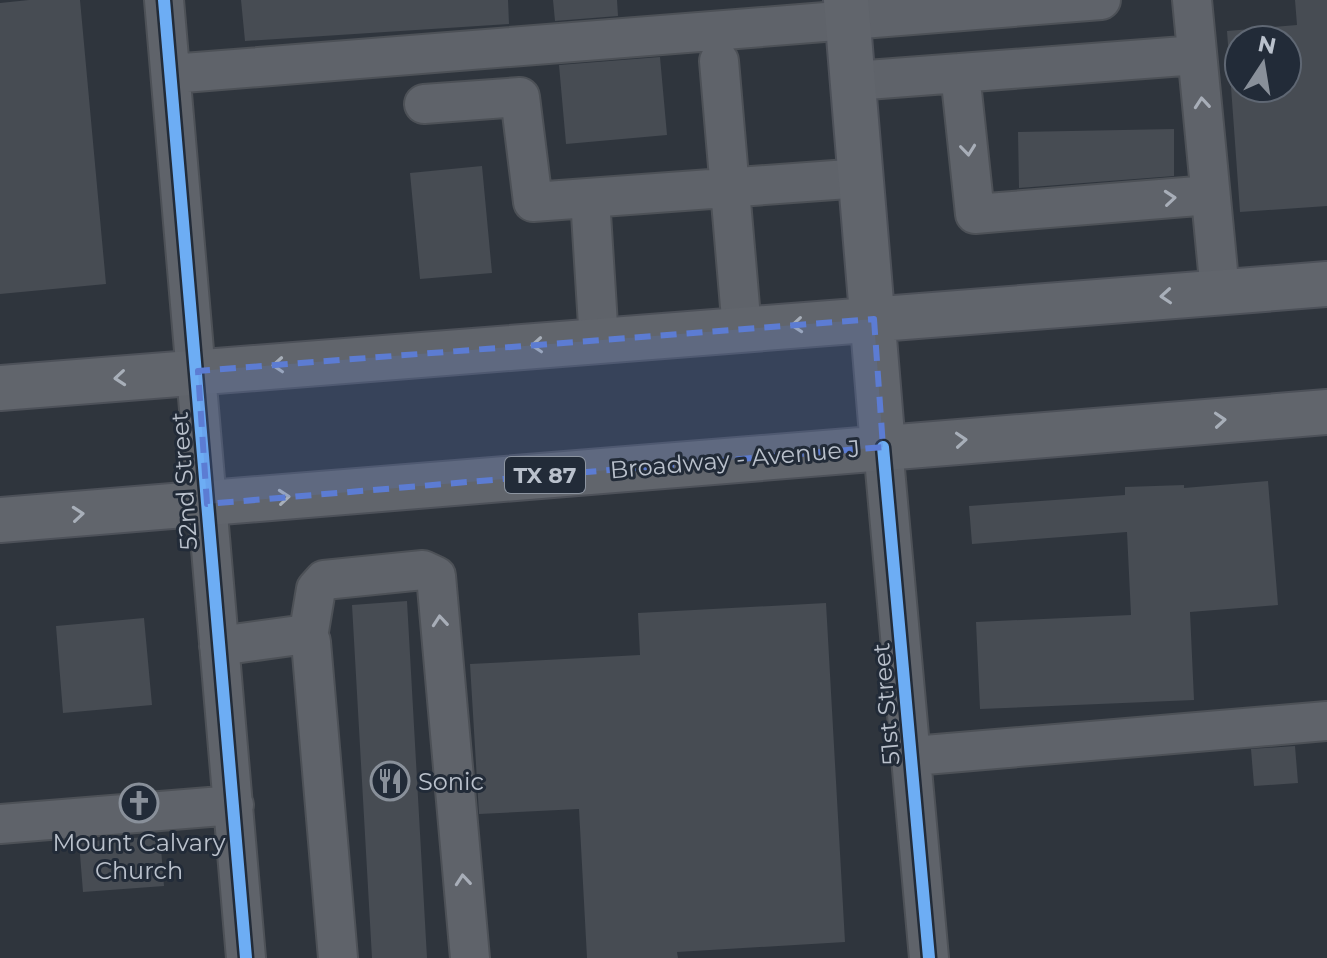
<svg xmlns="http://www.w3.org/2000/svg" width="1327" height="958" font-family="Montserrat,sans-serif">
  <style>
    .building { fill: #474c53; fill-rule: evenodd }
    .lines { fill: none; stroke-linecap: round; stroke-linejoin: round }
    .minor-casing { stroke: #4d5157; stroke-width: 42 }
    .major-casing { stroke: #4d5159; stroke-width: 48 }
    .minor { stroke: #5f636a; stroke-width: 38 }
    .major { stroke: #61656c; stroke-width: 44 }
    .cycleway-casing { stroke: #222b38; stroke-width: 17 }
    .cycleway { stroke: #6dadf4; stroke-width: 12 }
    .oneway { stroke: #a8aeb8 }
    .oneway2 { stroke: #a8afb9 }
    .marked { fill: #5c7cd3; fill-opacity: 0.2; stroke: #5c7cd3; stroke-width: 6; stroke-dasharray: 16 10; stroke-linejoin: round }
    .labels { text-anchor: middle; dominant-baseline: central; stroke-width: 6; stroke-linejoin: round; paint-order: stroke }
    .shield { fill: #222b38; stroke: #8c94a0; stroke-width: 2 }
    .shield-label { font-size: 22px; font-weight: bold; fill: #bac1cc }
    .street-label { font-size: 24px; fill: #bac1cc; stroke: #222b38 }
    .poi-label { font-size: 24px; fill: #bac1cc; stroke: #222b38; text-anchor: start }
  </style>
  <rect width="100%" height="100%" fill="#2f353d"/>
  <path class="building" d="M29,0H80L106,284L0,294V3Z
    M241,0H508L509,24L245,41Z
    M553,0H617L618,16L555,21Z
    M1295,0H1327V206L1240,212L1227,31L1297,25ZM1239,40H1287V88H1239Z
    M660,57L667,135L566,144L559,65Z
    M1174,129V176L1019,188L1018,132Z
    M482,166L492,273L420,279L410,173Z
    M1268,481L1278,605L1190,612L1194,700L980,709L976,622L1131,615L1127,532L972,544L969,506L1125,495V487L1184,485V488Z
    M407,601L427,958H372L352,605Z
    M826,603L845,942L677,952L678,958H587L579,809L479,814L470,664L640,655L638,613Z
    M144,618L152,705L63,713L56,626Z
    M1295,746L1298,783L1254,786L1251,749Z
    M160,836L164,886L83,892L79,842Z"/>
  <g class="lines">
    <g class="minor-casing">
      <path id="minor" d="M164,0L246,958
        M1192,0L1220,292
        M719,61L742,330
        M960,73L975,214L1210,195
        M171,74L1101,0
        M854,81L1197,55
        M424,104L520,97L533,202L862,178
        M590,198L599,341
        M883,447L929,958
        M308,637L316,589L324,580L423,570L436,576L470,958
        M219,646L299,635L311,642L338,958
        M913,756L1327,721
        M0,824L234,805"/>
    </g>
    <g class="major-casing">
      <path id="major" d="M846,0L883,447
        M0,388L1327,284
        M0,520L1327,412"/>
    </g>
    <use href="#minor" class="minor"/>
    <use href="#major" class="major"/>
    <g class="cycleway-casing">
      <path id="cycleway" d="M164,0L246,958
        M883,447L929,958"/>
    </g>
    <use href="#cycleway" class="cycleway"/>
  </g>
  <defs><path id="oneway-chevron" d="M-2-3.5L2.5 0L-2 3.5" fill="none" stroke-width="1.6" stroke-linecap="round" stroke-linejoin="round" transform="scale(2)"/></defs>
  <g class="oneway">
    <use href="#oneway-chevron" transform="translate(1202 103) rotate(-95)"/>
    <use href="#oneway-chevron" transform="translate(968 150) rotate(84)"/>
    <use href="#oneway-chevron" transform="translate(1170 198) rotate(-5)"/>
    <use href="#oneway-chevron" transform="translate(440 621) rotate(-95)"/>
    <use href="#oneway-chevron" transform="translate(463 880) rotate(-95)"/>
  </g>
  <g class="oneway2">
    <use href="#oneway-chevron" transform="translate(1166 296) rotate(176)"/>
    <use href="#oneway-chevron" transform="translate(797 325) rotate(175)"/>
    <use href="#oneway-chevron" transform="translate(537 345) rotate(176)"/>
    <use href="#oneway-chevron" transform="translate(278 365) rotate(176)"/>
    <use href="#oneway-chevron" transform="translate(120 378) rotate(175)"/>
    <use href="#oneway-chevron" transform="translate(1220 420) rotate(-4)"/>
    <use href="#oneway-chevron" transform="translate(961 440) rotate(-4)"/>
    <use href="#oneway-chevron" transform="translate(284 497) rotate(-5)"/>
    <use href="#oneway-chevron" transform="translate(78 514) rotate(-5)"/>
  </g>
  <path class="marked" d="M874,319L883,447L207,504L198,371Z"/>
  <defs>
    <g id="restaurant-ring" transform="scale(2)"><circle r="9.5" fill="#222b38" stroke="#89909a" stroke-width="1.5"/><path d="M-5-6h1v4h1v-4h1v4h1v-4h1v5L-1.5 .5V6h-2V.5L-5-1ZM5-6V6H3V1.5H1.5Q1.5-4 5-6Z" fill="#89909a"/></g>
    <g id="church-ring" transform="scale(2)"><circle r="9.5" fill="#222b38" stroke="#89909a" stroke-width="1.5"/><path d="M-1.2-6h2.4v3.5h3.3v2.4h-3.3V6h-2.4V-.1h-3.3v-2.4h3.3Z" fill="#89909a"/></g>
  </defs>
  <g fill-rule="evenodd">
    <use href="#restaurant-ring" x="390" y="781"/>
    <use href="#church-ring" x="139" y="803"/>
  </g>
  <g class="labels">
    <rect class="shield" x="505" y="457" width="80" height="36" rx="6"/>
    <g class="shield-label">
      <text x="545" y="475">TX 87</text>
    </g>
    <g class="street-label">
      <text transform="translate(735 459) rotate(-5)">Broadway - Avenue J</text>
      <text transform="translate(184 481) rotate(-94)">52nd Street</text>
      <text transform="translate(886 704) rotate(-95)">51st Street</text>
    </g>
    <g class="poi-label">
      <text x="418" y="781">Sonic</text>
      <text x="139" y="842" text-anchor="middle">Mount Calvary<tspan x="139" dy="28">Church</tspan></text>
    </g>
  </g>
  <g transform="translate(1263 64) rotate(12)"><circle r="38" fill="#222b38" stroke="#5f6773" stroke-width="2"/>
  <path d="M0-6L14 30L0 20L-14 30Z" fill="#89909a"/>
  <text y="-12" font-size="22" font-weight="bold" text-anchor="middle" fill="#bac1cc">N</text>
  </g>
</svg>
